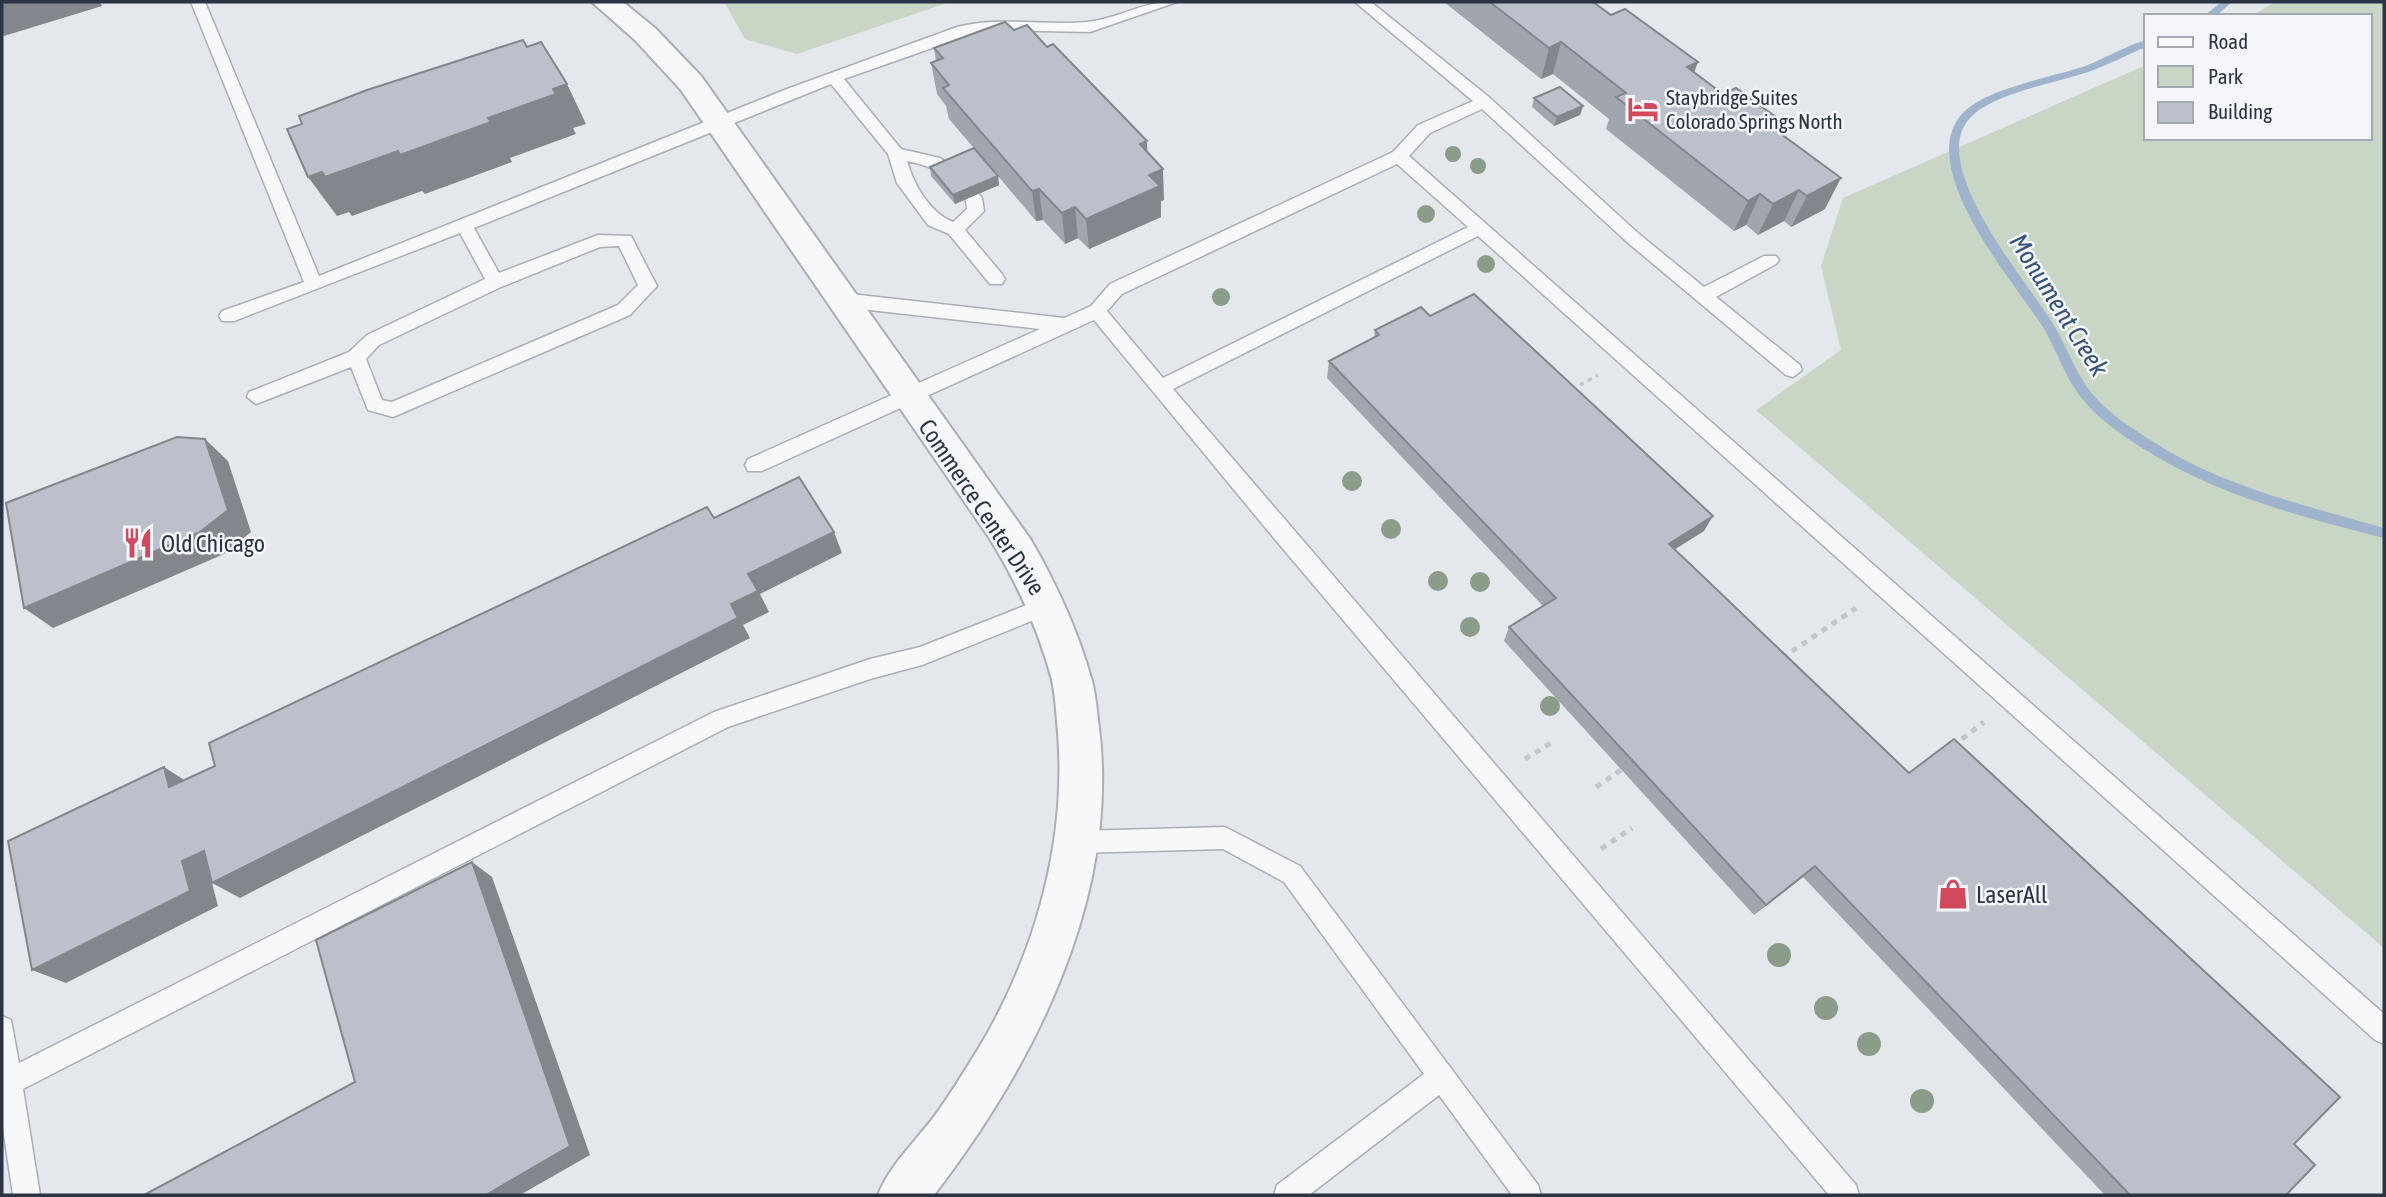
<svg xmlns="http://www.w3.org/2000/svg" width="2386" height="1197" font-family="'Asap Condensed',sans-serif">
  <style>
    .green { fill: #c9d6c5 }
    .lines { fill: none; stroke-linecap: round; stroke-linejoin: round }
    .stream { fill: #9fb4cc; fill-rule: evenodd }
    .lane-casing { stroke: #a9aeb7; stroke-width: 3 }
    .street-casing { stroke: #a9aeb7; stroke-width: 4 }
    .path-far1 { stroke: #c2c5cb; stroke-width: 3.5; stroke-dasharray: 4.5 4.5; stroke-linecap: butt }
    .path { stroke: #c2c5cb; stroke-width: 5; stroke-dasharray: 6 6; stroke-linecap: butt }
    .lane { fill: #f7f8fa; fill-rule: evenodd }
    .street { fill: #f7f8fa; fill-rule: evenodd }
    .tree { fill: #899d89 }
    .wall { fill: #a1a5ae }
    .shaded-wall { fill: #83868d }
    .building { fill: #bbc0ca; stroke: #83868d; stroke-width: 2 }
    .labels { text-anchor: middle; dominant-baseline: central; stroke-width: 5; stroke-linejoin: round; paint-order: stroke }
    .far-poi-label { font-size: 21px; fill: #2b3445; stroke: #f4f6f9; text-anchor: start }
    .street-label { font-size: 24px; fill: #2b3445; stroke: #f4f6f9 }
    .poi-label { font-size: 24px; fill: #2b3445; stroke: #f4f6f9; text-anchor: start }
    .water-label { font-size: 26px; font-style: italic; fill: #34527a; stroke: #f4f6f9 }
  </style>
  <rect width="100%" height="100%" fill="#e4e7ec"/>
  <path class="green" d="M724,2H950L797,54L745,39Z
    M2275,2H2384V948L1756,410L1841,350L1821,266L1843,198L2146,65V138H2370V16H2251Z"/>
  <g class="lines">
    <path class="stream" d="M2221,2H2232L2216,16H2204Z
      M2146,40V47C2127,55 2108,65 2088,72C2056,83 1993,93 1970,118C1926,164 2027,282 2052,322C2067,346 2075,374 2094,396C2110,414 2131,428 2152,441C2223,487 2304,505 2384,528V538C2301,517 2216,495 2142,448C2122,435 2101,421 2085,402C2065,380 2057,349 2041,324C2011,279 1916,168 1961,115C1983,88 2055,77 2088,65C2107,57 2126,46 2146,40Z"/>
    <g class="lane-casing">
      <path id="lane" d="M191,2H205L319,276L787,89L957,27C1000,16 1043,26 1087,22C1119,19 1145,0 1177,2L1090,32L983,30L844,79L901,149L940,158L962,173L982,198L984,211L965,230L1002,274L1005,279L1002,284H990L949,234L928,225L897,183L888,154L831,84L474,228L499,273L598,235L631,236L657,286L630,315L393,417L368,410L351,367L256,404L247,397L249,392L349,352L367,335L485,279L460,233L234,321H222L219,316L222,311L304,282ZM907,161C929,165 967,180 967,209L953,222C929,212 914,185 907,161ZM619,246L638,285L618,305L392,402L382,400L366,359L379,345L501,287L600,247Z
        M1355,2H1371L1490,98L1639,234L1704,287L1764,256H1776L1779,260L1776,264L1716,297L1800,365L1802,370L1793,377L1786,375L1627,242L1482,109L1430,133L1409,156L2384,1014V1044L2375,1040L1478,236L1173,389L1856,1185L1859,1195H1829L1273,537L1094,320L762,471H748L745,465L748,459L1040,329L842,307L836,305L833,300L836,295L842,293L1064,318L1091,306L1110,284L1393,152L1418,125L1473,101ZM1397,164L1468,227L1163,378L1107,311L1122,294Z
        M1047,597L1054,600L1058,606L1054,612L922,665L870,679L728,727L23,1089L40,1195H13L2,1121V1016L11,1020L19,1063L714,712L870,659L920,647Z
        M1225,827L1300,866L1538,1185L1541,1195H1512L1439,1095L1309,1195H1274L1277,1185L1424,1074L1284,882L1223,849L1077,853L1069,850L1065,842L1069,834L1077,831Z"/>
    </g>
    <g class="street-casing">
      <path id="street" d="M592,2H623L655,28L701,76L1031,540C1057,585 1078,631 1092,681C1096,696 1097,713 1099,728C1120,897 1034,1065 934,1195H878C890,1165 914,1143 933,1118C949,1097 963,1073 977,1051C1036,954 1069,836 1057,722C1056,709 1055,694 1052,680C1038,628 1017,582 988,536L681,90L635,40Z"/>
    </g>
    <path class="path-far1" d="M1580,385L1598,375"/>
    <path class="path" d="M1782,658L1856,608
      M1962,739L1984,722
      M1525,759L1554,741
      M1596,787L1621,770
      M1601,849L1632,828"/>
    <use href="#lane" class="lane"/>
    <use href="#street" class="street"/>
  </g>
  <g class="tree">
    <circle cx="1453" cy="154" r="8"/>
    <circle cx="1478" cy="166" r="8"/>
    <circle cx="1426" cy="214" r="9"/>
    <circle cx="1486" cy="264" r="9"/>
    <circle cx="1221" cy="297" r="9"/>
    <circle cx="1352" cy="481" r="10"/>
    <circle cx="1391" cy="529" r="10"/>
    <circle cx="1438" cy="581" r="10"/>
    <circle cx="1480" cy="582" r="10"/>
    <circle cx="1470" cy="627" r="10"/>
    <circle cx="1550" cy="706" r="10"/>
    <circle cx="1779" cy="955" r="12"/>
    <circle cx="1826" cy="1008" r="12"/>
    <circle cx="1869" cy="1044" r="12"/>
    <circle cx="1922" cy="1101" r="12"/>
  </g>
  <path class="wall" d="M1444,2H1593L1723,94L1784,123L1779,133L1825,209L1791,227L1784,221L1758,235L1746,225L1734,231L1606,129L1609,119L1553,74L1541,79Z
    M934,48L1147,152L1164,200L1161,201V217L1089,249L1078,238L1065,244L1043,220L1036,221L998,176L999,185L955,204L931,176L930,167H990L949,119L946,106L937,94L931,63L936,61Z
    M1534,98L1583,106L1580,115L1554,126L1532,107Z
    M1430,316L1704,531L1675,549L2294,1144L2286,1195H2105L1803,877L1754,915L1504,641L1509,627L1543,606L1327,378L1329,361L1374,338L1375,330Z"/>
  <path class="shaded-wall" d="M13,2H100L102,6L4,36L2,34V5Z
    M1561,42L1553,74L1541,79L1549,48Z
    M1698,62L1686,94L1687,67Z
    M567,84L586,124L573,128L576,134L510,158L512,162L425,194L422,191L352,216L349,212L337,216L308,177L398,151L488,118L553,89Z
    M1583,106L1580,115L1554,126L1557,117Z
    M1784,123L1770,154L1773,128Z
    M1147,141L1148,172L1140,144Z
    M1163,169L1164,200L1161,201V217L1089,249L1086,219L1149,175Z
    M998,176L999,185L955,204L953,195Z
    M1841,178L1825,209L1791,227L1807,196Z
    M1039,189L1043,220L1036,221L1032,191Z
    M1799,190L1784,221L1758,235L1773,204Z
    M1760,194L1746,225L1734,231L1748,201Z
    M1075,207L1078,238L1065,244L1062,213Z
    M205,439L228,461L251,532L224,554L53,628L24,608Z
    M1713,516L1704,531L1661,558L1669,544Z
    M834,532L842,553L760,594L769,612L743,625L750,638L240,898L212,883L218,906L66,983L32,970L182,861L731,604L748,574Z
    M164,767L192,785L169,787Z
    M472,862L492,877L590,1155L520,1195H486Z
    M1815,866L1803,877L1754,915L1766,905Z"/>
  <path class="building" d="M2,2H13L2,5Z
    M1490,2H1593L1611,15L1625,9L1698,62L1687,67L1723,94L1736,88L1784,123L1773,128L1841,178L1807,196L1799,190L1773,204L1760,194L1748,201L1616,97L1626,93L1561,42L1549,48Z
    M1005,22L1014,30L1027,25L1047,47L1053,44L1147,141L1140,144L1163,169L1149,175L1160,186L1086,219L1075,207L1062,213L1039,189L1032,191L943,88L949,85L931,63L943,58L934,48Z
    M523,40L527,47L541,42L567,84L553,89L556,94L488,118L491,122L400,155L398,151L325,177L322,172L308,177L287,129L302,124L299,116L367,90Z
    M1560,87L1583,106L1557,117L1534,98Z
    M974,148L998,176L953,195L930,167Z
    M1474,294L1713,516L1669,544L1909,773L1954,739L2340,1097L2294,1144L2315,1165L2286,1195H2130L1815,866L1766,905L1509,627L1556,598L1329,361L1379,335L1375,330L1421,307L1430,316Z
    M177,437L205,439L228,510L200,532L24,608L6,503Z
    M799,477L834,532L748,574L758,591L731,604L738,618L212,883L204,851L182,861L190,891L32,970L8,841L164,767L169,787L215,766L209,743L707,507L714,518Z
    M472,862L570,1146L486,1195H144L355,1082L316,940Z"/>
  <defs>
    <g id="hotel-bare" transform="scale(2.415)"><path d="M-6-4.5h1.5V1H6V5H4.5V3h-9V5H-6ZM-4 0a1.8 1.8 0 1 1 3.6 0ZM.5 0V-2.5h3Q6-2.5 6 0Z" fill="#d1495b" stroke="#f4f6f9" stroke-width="2.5" paint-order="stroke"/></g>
    <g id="restaurant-bare" transform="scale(2.415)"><path d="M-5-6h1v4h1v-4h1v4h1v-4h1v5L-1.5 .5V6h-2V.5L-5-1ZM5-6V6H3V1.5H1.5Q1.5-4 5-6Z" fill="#d1495b" stroke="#f4f6f9" stroke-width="2.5" paint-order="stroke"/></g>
    <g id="shop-bare" transform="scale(2.415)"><path d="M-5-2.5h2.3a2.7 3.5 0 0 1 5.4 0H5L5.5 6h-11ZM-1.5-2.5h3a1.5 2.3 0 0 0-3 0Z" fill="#d1495b" stroke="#f4f6f9" stroke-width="2.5" paint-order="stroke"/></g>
  </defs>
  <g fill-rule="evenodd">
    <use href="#hotel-bare" x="1643" y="109"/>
    <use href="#restaurant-bare" x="138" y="543"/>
    <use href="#shop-bare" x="1953" y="894"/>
  </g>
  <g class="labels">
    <g class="far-poi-label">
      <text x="1666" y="97">Staybridge Suites<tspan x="1666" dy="24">Colorado Springs North</tspan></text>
    </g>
    <g class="street-label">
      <text transform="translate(982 507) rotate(56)">Commerce Center Drive</text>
    </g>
    <g class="poi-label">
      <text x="161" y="543">Old Chicago</text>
      <text x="1976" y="894">LaserAll</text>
    </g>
    <g class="water-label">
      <text transform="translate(2059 305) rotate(58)">Monument Creek</text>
    </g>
  </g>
  <rect width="2386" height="1197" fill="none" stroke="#2b3445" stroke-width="7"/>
  <rect x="2144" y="14" width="228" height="126" fill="#f4f6f9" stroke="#a4a8b1" stroke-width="2"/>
  <rect x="2158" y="37" width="35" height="10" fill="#f7f8fa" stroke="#a4a8b1" stroke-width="2"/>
  <text x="2208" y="49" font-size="21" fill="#2b3445">Road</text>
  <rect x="2158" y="66" width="35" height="21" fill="#c9d6c5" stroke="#a4a8b1" stroke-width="2"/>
  <text x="2208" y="84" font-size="21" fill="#2b3445">Park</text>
  <rect x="2158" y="102" width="35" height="21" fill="#bbc0ca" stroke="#a4a8b1" stroke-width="2"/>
  <text x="2208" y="119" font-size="21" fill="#2b3445">Building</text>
</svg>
